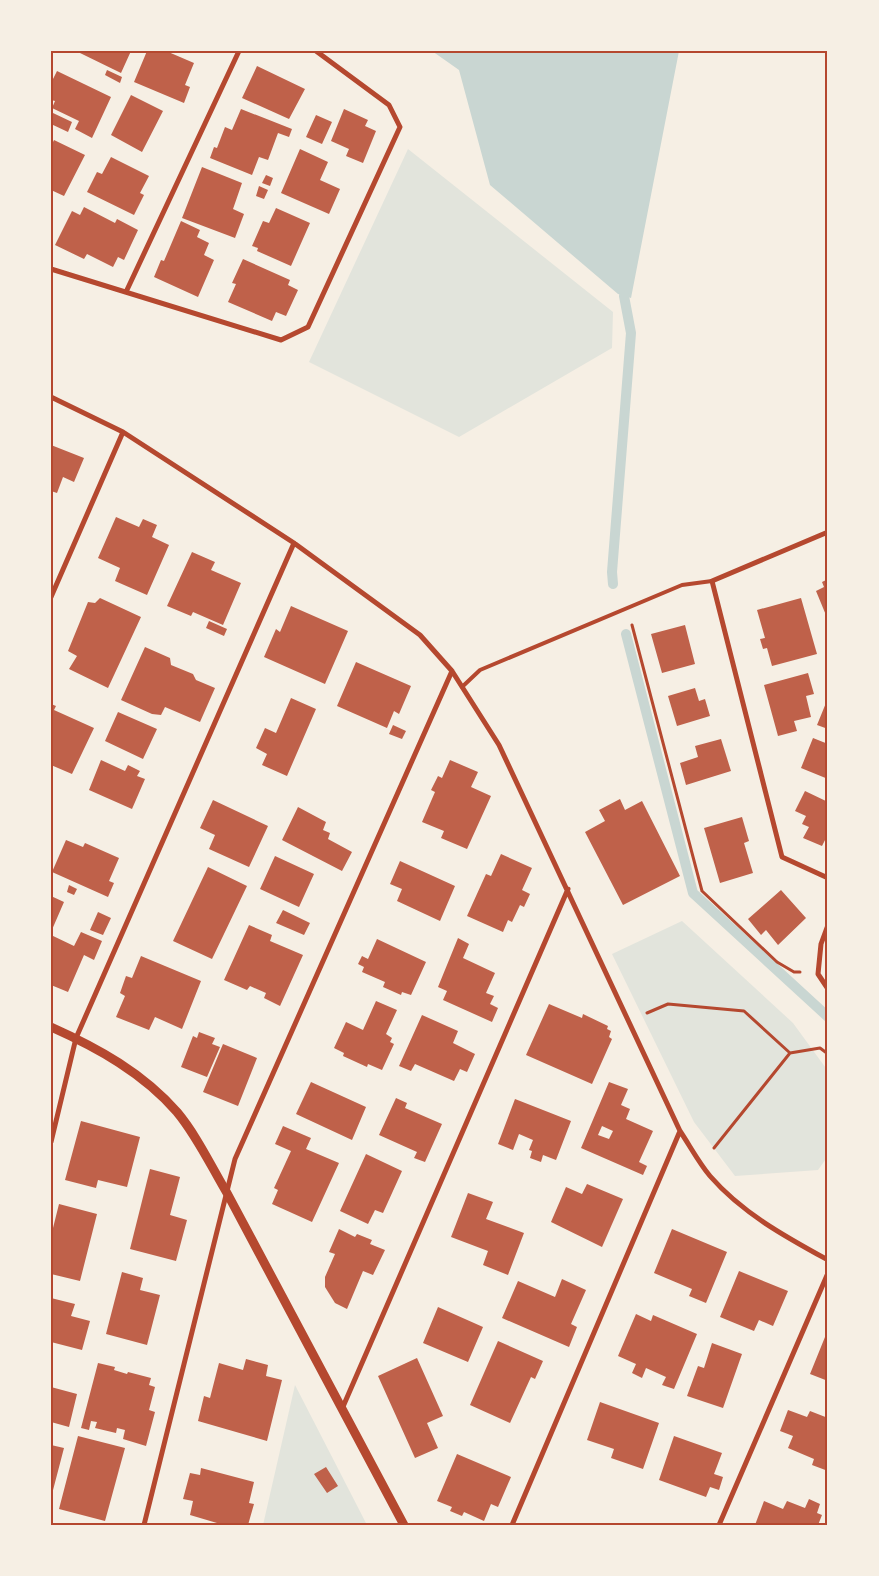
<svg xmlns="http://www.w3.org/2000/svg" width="879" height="1576" font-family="Montserrat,sans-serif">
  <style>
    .green { fill: #e2e4dc }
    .water { fill: #c9d6d2 }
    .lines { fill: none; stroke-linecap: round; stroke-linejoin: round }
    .stream { stroke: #c9d6d2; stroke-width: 10 }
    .building { fill: #bf614a; fill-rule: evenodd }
    .path { stroke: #b5482f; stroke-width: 3 }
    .service { stroke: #b5482f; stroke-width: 4 }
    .minor { stroke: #b5482f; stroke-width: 5 }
    .tertiary { stroke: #b5482f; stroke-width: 9 }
    .neatline { fill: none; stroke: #b5482f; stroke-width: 2 }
  </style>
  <rect width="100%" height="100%" fill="#f6efe4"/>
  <path class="green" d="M408,149L613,312L612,348L459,437L309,362Z
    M682,921L793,1023L828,1071V1156L818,1170L735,1176L694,1122L612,954Z
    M295,1385L367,1525H263Z"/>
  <path class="water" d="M432,51H679L631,298L618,294L490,185L459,70Z"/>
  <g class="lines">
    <path class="stream" d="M613,584L612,572L631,333L624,296
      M626,634L693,893L828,1017"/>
  </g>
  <path class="building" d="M81,51H131L121,73L80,53Z
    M147,51H166L194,63L185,85L190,87L184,103L134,82Z
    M257,66L305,89L289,119L242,98Z
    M107,70L122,77L120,83L105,75Z
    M57,71L111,97L92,138L75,129L79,121L52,108L55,101L51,100V83Z
    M131,95L163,111L142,152L111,135Z
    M241,109L292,129L289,137L278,133L268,160L259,157L252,175L210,158L214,147L217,148L225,127L232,130Z
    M344,109L368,120L365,126L376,131L363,163L346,156L349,149L331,141Z
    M53,113L72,122L68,132L51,124Z
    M316,115L332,122L322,144L306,137Z
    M54,140L85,155L64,196L51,190V146Z
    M300,149L328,162L320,180L340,189L329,214L281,193Z
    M111,157L149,176L140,193L144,195L134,215L87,192L97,172L102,174Z
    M202,167L242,183L233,209L244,214L235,238L182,218Z
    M266,175L273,178L270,186L262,183Z
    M259,186L268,190L264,199L256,196Z
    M84,207L115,223L117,219L138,230L124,260L118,257L113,267L87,254L84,259L55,245L72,211L80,215Z
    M276,208L310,223L291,266L257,251L258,248L252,246L263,221L269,223Z
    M181,221L200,230L197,237L209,243L204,255L214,260L198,297L154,277L161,260L164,261Z
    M243,259L290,280L288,285L298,290L286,316L276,312L272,321L228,302L236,284L232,283Z
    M51,445L84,458L74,482L63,477L57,493L51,491Z
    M116,517L139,527L143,519L157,525L152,537L169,545L147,595L115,581L120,568L98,558Z
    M192,552L215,562L211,570L241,583L223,625L193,612L191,616L167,606Z
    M828,579V620L816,591L824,587L822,582Z
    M100,598L141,617L108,688L69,669L77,656L68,651L88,602L95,603Z
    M801,598L817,654L772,666L767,648L763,649L760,639L765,638L757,610Z
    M291,606L348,631L325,684L264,657L276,629L280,632Z
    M209,621L227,629L224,636L206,628Z
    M685,625L695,664L662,673L651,634Z
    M145,647L170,658L171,665L193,674L196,680L215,688L200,722L165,707L161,715L152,714L121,700Z
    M356,662L411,686L399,714L394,711L387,728L337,706Z
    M808,673L814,694L806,696L811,717L794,721L797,731L778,736L764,685Z
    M695,688L699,701L705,699L710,716L677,726L668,696Z
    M291,698L316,709L287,776L262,765L267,754L256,748L265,728L276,733Z
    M828,698V729L817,725Z
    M51,704L56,706L54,710L94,728L72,774L51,765Z
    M118,712L157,729L143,759L105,741Z
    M393,725L406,731L402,739L389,734Z
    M813,738L828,744V779L801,768Z
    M721,739L731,771L686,785L680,763L698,757L695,746Z
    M101,760L125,771L128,765L140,771L137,776L145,779L132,809L89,790Z
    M450,760L478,772L471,787L491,796L467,849L441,838L444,831L422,822L435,792L431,790L438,776L442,778Z
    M805,791L828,802V834L822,846L803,838L809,827L802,824L806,816L795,811Z
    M620,799L625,810L642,801L680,876L623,905L585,832L605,821L599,810Z
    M213,800L268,826L249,867L209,849L215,835L200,828Z
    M298,807L326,822L323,830L330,833L328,839L352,852L342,871L282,840Z
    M742,817L749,841L744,843L753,873L720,883L704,828Z
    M66,840L83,847L85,843L119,858L109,881L114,883L108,897L52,872Z
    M501,854L532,868L522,890L530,894L524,907L520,905L512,922L508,920L503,932L467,916L486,874L491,876Z
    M275,856L314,874L299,907L260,889Z
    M400,861L455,886L440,921L397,901L402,889L390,884Z
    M208,867L247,886L212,959L173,941Z
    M69,885L77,889L74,895L67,892Z
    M781,890L806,918L778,945L766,930L761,935L748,919Z
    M51,896L64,902L51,932Z
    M283,910L310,923L304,935L276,923Z
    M98,912L111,918L103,935L90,930Z
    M249,925L272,935L270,941L303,955L280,1006L264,998L266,993L250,986L247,990L224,980Z
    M81,932L102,941L94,960L84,955L68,992L51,985V935L74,946Z
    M458,938L469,944L463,958L495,973L486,993L494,996L490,1004L498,1008L492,1022L443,1000L447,991L438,987Z
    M377,939L426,962L411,995L402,992L401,995L383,987L385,982L362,972L364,967L358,964L362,956L368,959Z
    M141,956L201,981L182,1029L155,1017L149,1030L116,1017L125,996L120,993L126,976L132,978Z
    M376,1001L397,1010L386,1034L392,1038L390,1042L394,1044L382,1070L368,1064L367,1067L343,1056L344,1053L334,1048L346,1022L363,1030Z
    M549,1004L582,1018L583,1014L608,1026L607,1029L611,1031L609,1037L612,1039L592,1084L526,1055Z
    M422,1015L458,1031L453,1043L475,1054L467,1072L460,1069L454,1081L415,1064L411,1071L399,1066Z
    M199,1032L215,1038L212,1044L220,1047L207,1077L181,1067L193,1036L197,1038Z
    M223,1044L257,1058L238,1106L203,1092Z
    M311,1082L366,1107L352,1140L296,1114Z
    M609,1082L628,1089L621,1105L630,1109L626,1119L653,1131L639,1162L647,1166L643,1175L581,1148ZM602,1126L613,1131L609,1139L598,1135Z
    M396,1098L407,1103L405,1108L442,1124L425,1162L414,1158L417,1152L379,1135Z
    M515,1099L571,1121L556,1160L543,1155L541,1162L530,1158L532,1151L529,1150L533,1140L519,1134L513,1150L498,1144Z
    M81,1121L140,1137L127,1187L98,1180L96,1188L65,1180Z
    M283,1126L311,1138L306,1149L339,1163L312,1222L272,1204L278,1190L274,1188L291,1151L275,1144Z
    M366,1154L402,1171L383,1213L375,1210L368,1224L340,1211Z
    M150,1169L180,1177L170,1215L187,1220L176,1261L130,1249Z
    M587,1184L623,1199L602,1247L551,1222L566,1187L582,1194Z
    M468,1193L493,1202L486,1219L524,1233L508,1275L483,1265L488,1251L451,1237Z
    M59,1204L97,1214L80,1281L51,1274V1236Z
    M339,1229L355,1237L357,1234L372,1240L370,1244L385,1250L373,1275L363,1271L347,1309L335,1303L325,1287V1277L335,1254L329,1252Z
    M672,1229L727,1252L706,1303L689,1296L692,1289L654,1273Z
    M739,1271L788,1291L773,1326L759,1320L754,1331L720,1317Z
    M122,1272L143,1278L140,1290L160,1295L147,1345L106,1334Z
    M562,1279L586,1290L571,1324L577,1327L569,1347L502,1318L518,1281L555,1297Z
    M51,1298L75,1304L71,1316L90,1321L82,1350L51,1342Z
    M438,1307L483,1327L468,1362L423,1343Z
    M636,1314L651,1321L653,1315L697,1334L674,1389L662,1385L666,1377L646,1368L642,1378L632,1373L636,1364L618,1356Z
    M825,1337L828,1339V1381L810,1374Z
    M498,1341L543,1361L535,1379L531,1377L510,1423L470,1405Z
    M712,1343L742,1354L723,1408L687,1396L698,1366L704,1368Z
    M417,1358L443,1416L427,1423L438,1448L415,1458L378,1376Z
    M246,1359L268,1365L266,1376L282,1380L267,1441L198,1421L204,1396L210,1398L219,1363L243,1370Z
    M98,1363L115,1367L114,1370L127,1374L128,1372L151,1378L149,1385L155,1387L149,1410L155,1412L146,1446L123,1439L125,1430L117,1428L116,1433L95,1428L97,1422L91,1421L89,1430L81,1428Z
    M51,1387L77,1394L69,1427L51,1422Z
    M600,1402L659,1423L643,1469L611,1458L614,1449L587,1440Z
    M788,1410L807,1417L810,1411L828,1418V1471L812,1465L814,1459L788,1448L793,1436L780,1431Z
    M78,1436L125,1448L105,1521L59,1509Z
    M674,1436L722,1453L714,1474L723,1477L719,1490L710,1487L706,1497L659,1480Z
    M51,1445L64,1448L52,1494L51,1493Z
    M457,1454L511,1477L498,1507L491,1504L484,1521L464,1512L462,1516L450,1511L452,1507L437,1501Z
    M326,1467L338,1486L327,1493L314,1474Z
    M201,1468L254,1482L249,1503L254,1504L248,1525H217V1523L190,1515L193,1501L183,1499L190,1473L200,1475Z
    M809,1499L820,1504L817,1513L822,1515L818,1525H755L764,1501L783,1509L787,1501L805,1508Z"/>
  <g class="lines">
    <path class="path" d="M632,625L702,891L777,962L794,972H800
      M647,1013L668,1004L744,1011L790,1053
      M714,1148L790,1053L820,1048L828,1054"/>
    <path class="service" d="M462,687L480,670L682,585L712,581"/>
    <path class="minor" d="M51,269L281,340L308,327L400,127L389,105L316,51
      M126,292L239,51
      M51,397L123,432L294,543L420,635L452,671L499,745L680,1131C690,1146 699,1163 710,1176C742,1213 786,1237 828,1260
      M828,532L712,581L782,857L828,878
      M51,597L123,432
      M828,925L821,944L818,974L828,989
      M51,1142L76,1038L294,543
      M342,1409L568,889
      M144,1525L235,1159L452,671
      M512,1525L680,1131
      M719,1525L828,1273"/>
    <path class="tertiary" d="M51,1027C98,1048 143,1073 177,1112C197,1136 211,1166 227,1193L404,1525"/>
  </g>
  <rect width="879" height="1576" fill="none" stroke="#f6efe4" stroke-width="105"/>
  <rect x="52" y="52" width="774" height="1472" class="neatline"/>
</svg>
